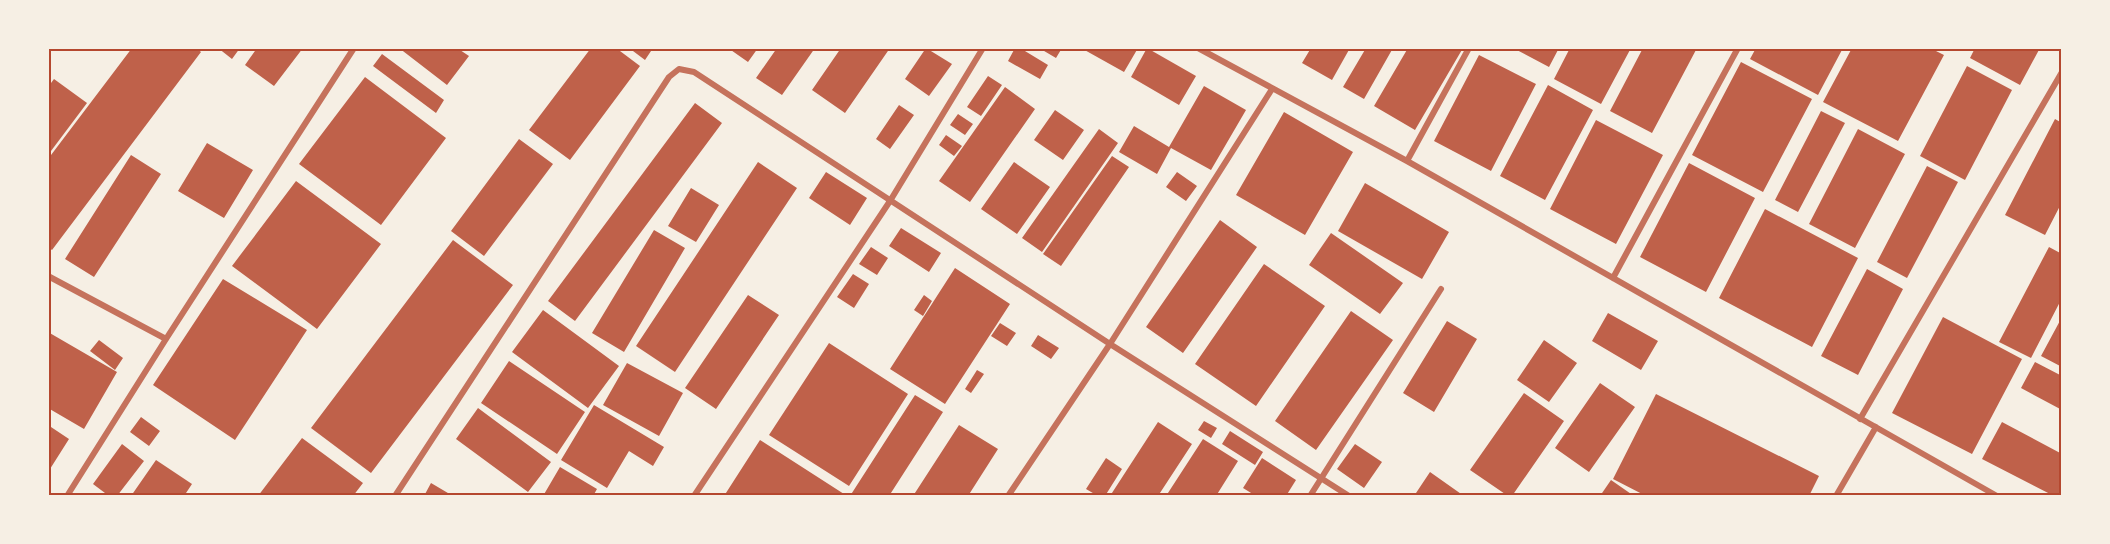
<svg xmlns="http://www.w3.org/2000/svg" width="2110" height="544" font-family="Overpass,sans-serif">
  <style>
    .building { fill: #bf614a }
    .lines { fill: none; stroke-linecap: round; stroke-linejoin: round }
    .minor { stroke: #c5725c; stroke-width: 6 }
    .neatline { fill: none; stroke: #b5482f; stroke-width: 2 }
  </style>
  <rect width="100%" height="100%" fill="#f6efe4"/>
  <path class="building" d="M132,48H196L201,52L52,250L48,247V159Z
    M218,48H240L232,59Z
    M257,48H303L274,86L245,65Z
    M399,48H457L469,56L447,85Z
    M591,48H616L640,66L570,160L529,130Z
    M629,48H653L645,60Z
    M728,48H758L748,62Z
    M777,48H815L782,95L756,78Z
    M841,48H890L845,113L812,90Z
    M926,48L952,64L929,96L905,79Z
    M1015,48H1020L1048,65L1040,79L1008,61Z
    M1039,48H1062L1056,58Z
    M1081,48H1138L1124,72Z
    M1147,48L1196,76L1179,105L1131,77Z
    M1311,48H1350L1332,80L1302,63Z
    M1366,48H1393L1364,99L1343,87Z
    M1408,48H1463L1415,130L1374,106Z
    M1513,48H1559L1549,67Z
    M1570,48H1631L1601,104L1554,79Z
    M1643,48H1697L1652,133L1610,111Z
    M1756,48H1843L1818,95L1750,59Z
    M1852,48H1930L1944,55L1898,141L1823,102Z
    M1975,48H2040L2020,85L1970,58Z
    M382,54L444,100L436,113L373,66Z
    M1479,55L1536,84L1491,171L1434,141Z
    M1741,62L1812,99L1763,192L1692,155Z
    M1967,66L2012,90L1965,180L1920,156Z
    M988,76L1002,85L981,116L967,107Z
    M365,77L446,138L381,225L299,164Z
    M54,79L87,103L48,155V87Z
    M1548,85L1593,110L1545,200L1500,176Z
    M1204,86L1246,110L1211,170L1171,148L1157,174L1119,152L1134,126L1169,147Z
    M1005,87L1035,109L970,202L939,181Z
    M695,103L722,123L575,321L548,301Z
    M899,105L914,115L890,149L876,139Z
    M1055,110L1084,130L1063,160L1034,140Z
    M1821,111L1845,123L1798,212L1775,200Z
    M1284,112L1353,152L1305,235L1236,195Z
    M958,114L973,124L965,135L950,125Z
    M2055,119L2062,123V202L2045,235L2005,215Z
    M1596,120L1663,155L1616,244L1550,209Z
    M1099,129L1118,143L1042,252L1022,238Z
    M1858,129L1905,154L1855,248L1809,224Z
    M946,135L962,146L954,156L939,145Z
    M519,139L553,164L484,256L451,231Z
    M207,143L253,170L224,218L178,191Z
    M131,155L161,174L94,277L65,259Z
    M1112,156L1129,167L1061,266L1043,254Z
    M758,162L797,188L675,372L636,346Z
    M1014,162L1050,187L1017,234L981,209Z
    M1689,163L1755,198L1706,292L1640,257Z
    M1927,166L1958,182L1907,278L1877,262Z
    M826,172L867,198L850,225L809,198Z
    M1177,172L1197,186L1186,201L1166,187Z
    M296,181L381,244L317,329L232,266Z
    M1365,183L1449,232L1422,279L1338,231Z
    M691,188L719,205L696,242L668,226Z
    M1765,209L1858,258L1812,347L1719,298Z
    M1220,220L1257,247L1183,353L1146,327Z
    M901,228L941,253L929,272L889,246Z
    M654,230L685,248L624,352L592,333Z
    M1331,233L1403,283L1380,314L1309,265Z
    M453,240L513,285L371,473L311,428Z
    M871,247L888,258L877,275L859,264Z
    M2049,247L2062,254V298L2031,358L1999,342Z
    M1264,264L1325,306L1256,406L1195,364Z
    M955,268L1010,304L945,404L890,369Z
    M1867,269L1903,289L1858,375L1821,356Z
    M853,274L869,284L854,308L837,297Z
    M223,279L307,330L235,440L153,385Z
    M748,295L779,315L716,409L685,388Z
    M924,295L932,301L923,316L914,310Z
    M543,310L619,366L588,408L512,352Z
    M1351,311L1393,340L1316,450L1275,421Z
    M1608,313L1658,341L1641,370L1592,341Z
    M1943,317L2022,359L1972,454L1892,413Z
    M2062,317V367L2041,356Z
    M1447,321L1477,339L1434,412L1403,393Z
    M1000,323L1016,333L1007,346L991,336Z
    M48,332L117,372L84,429L48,408Z
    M1038,335L1059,348L1051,359L1031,346Z
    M99,340L123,358L115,370L90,351Z
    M1544,340L1577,363L1549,402L1517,380Z
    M829,343L908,394L849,486L769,435Z
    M509,361L585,412L557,454L481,403Z
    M2035,362L2062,376V410L2021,388Z
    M627,363L683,393L659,436L603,405Z
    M977,370L984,374L971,393L965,389Z
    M1600,383L1635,407L1589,472L1555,448Z
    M1524,393L1564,421L1512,496H1508L1470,470Z
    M1656,394L1819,476L1809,496H1646L1613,479Z
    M915,395L943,412L889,496H850Z
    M594,405L664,447L653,466L629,451L607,488L561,460Z
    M478,408L551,462L528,492L456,439Z
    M141,417L160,431L149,446L130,432Z
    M1204,421L1217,428L1211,438L1198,430Z
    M1158,422L1192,444L1158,496H1110Z
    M2002,422L2062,454V496H2054L1982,459Z
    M48,425L69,439L50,469L48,467Z
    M959,425L998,449L968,496H913Z
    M1230,431L1263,452L1255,465L1222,444Z
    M302,438L363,483L353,496H258Z
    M1203,439L1238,461L1216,496H1166Z
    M760,440L844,494L843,496H724Z
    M122,444L144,461L117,496H109L93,484Z
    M1355,444L1382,462L1364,488L1337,469Z
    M1106,458L1122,469L1105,496H1098L1086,489Z
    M1262,458L1296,480L1286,496H1256L1243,488Z
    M156,460L192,484L184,496H131Z
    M560,467L597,489L593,496H543Z
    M1430,472L1464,496H1414Z
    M1611,480L1634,496H1600Z
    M431,483L453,496H424Z"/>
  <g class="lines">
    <path class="minor" d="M1198,48L1407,161L1997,496
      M1407,161L1469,48
      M48,276L166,339
      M1613,278L1738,48
      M1860,419L2062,72
      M67,496L166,339L354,48
      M395,496L669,77L679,69L694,72L1110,344L1349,496
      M694,496L890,201L983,48
      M1008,496L1110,344L1272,89
      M1310,496L1441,289
      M1836,496L1876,427"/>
  </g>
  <rect width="2110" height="544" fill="none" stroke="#f6efe4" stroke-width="99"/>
  <rect x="50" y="50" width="2010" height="444" class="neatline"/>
</svg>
